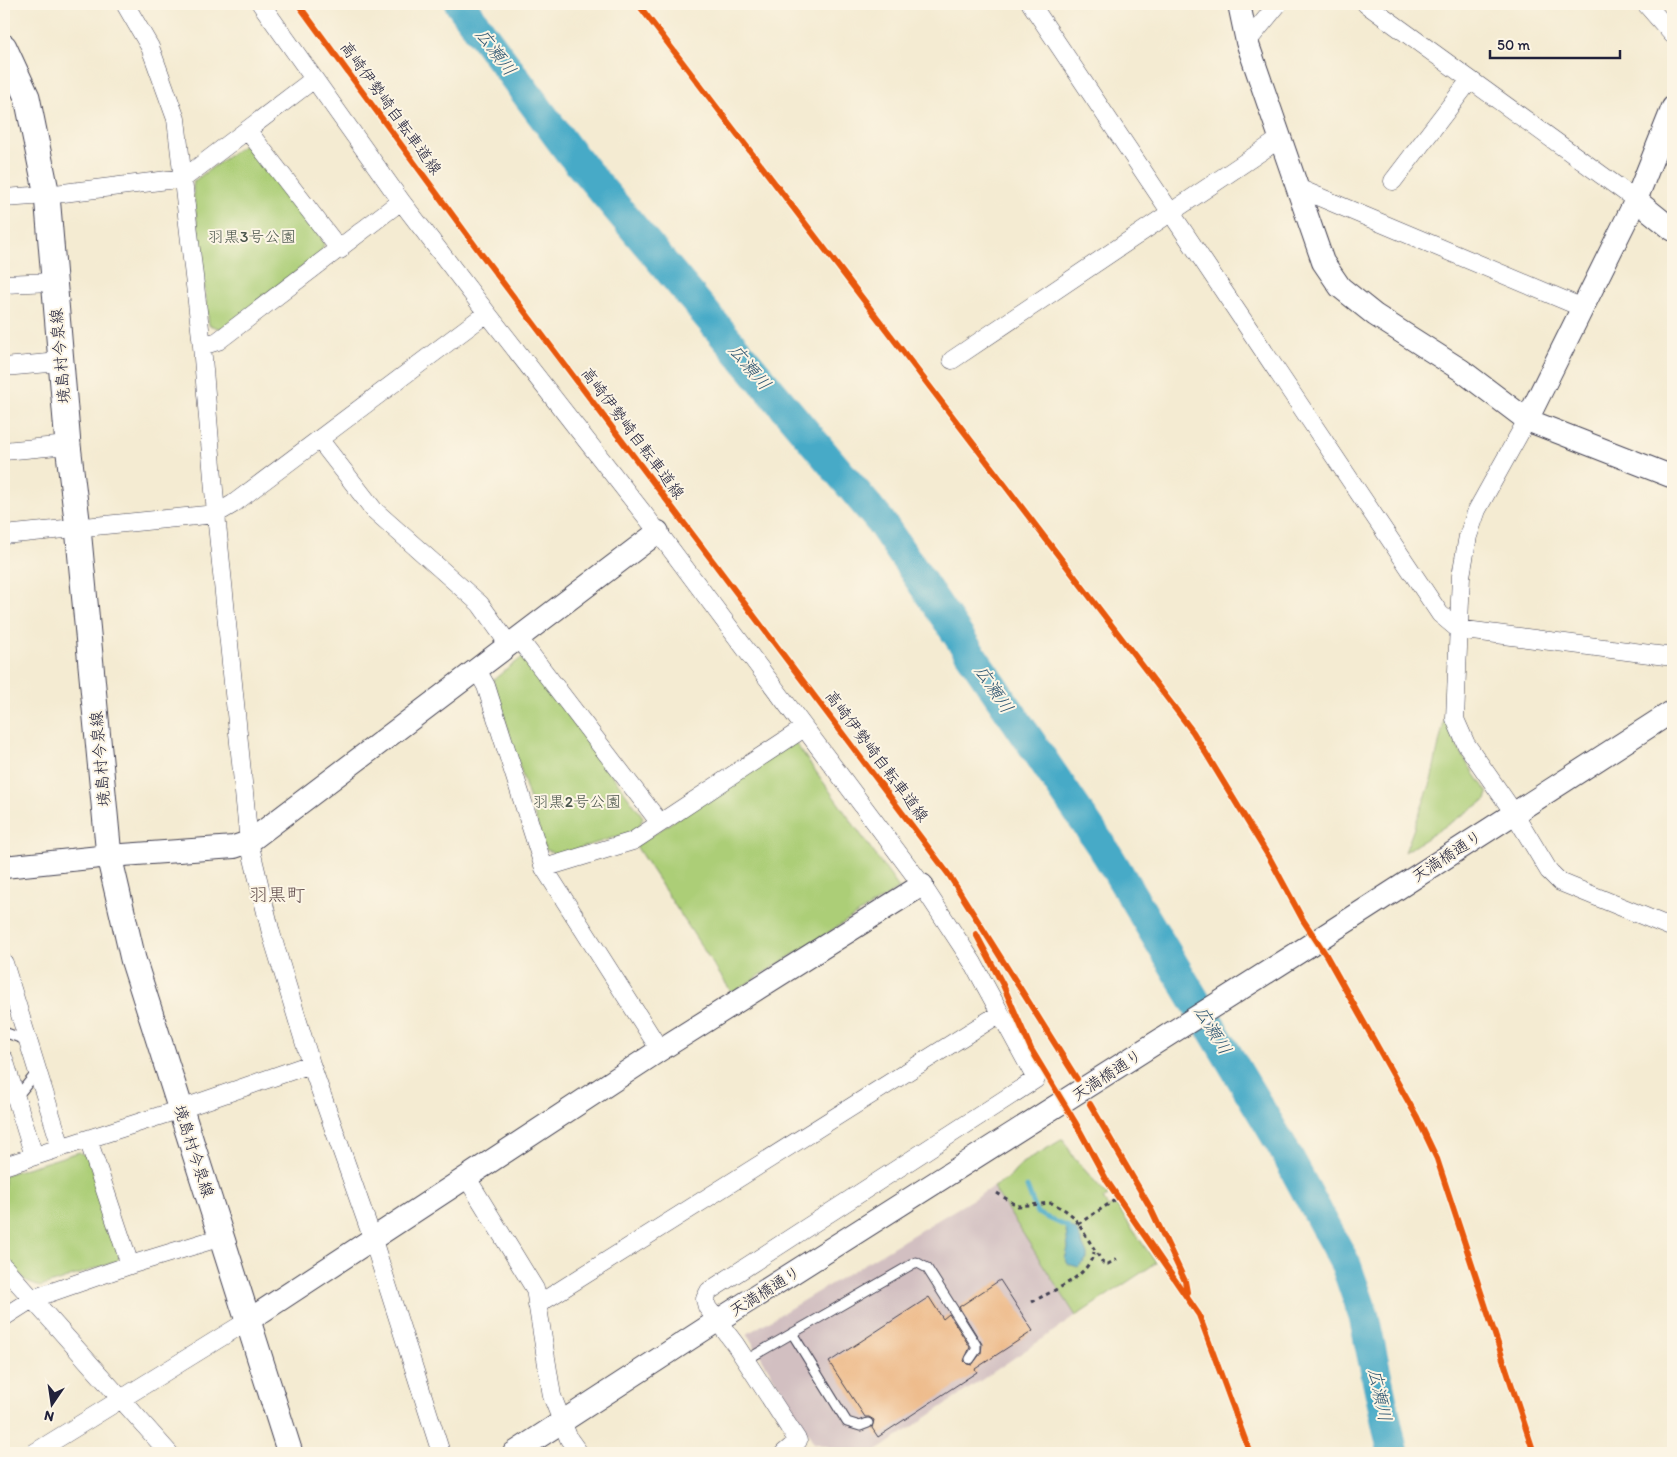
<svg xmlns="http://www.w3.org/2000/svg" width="1677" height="1457" font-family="Itim,'Klee One',sans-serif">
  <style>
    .industrial { fill: #d2bfc1 }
    .green { fill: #acce77; stroke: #677859 }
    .water { fill: #47aac7; stroke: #346681 }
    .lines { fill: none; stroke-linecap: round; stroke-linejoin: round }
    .stream { stroke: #47aac7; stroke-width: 5 }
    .river { stroke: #47aac7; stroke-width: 31 }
    .building { fill: #ecb582 }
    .service-casing { stroke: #424052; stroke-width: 11 }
    .minor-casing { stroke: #424052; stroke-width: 19 }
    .tertiary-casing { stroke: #424052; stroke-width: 24 }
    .secondary-casing { stroke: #424052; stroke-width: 27 }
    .path { stroke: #424052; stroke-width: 3; stroke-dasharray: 4 4; stroke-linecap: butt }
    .service { stroke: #fff; stroke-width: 9 }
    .minor { stroke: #fff; stroke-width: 18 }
    .tertiary { stroke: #fff; stroke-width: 22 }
    .secondary { stroke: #fff; stroke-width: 25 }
    .cycleway-casing { stroke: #fcf5e5; stroke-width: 9 }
    .cycleway { stroke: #e8590c; stroke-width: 6 }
    .labels { text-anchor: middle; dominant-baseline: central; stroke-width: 4; stroke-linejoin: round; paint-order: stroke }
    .street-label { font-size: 16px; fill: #22223b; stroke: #fcf5e5 }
    .park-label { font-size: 16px; fill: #4b564d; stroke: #fcf5e5 }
    .water-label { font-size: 18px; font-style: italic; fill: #315873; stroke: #fcf5e5 }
    .quarter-label { font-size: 19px; fill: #695554; stroke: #fcf5e5 }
  </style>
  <rect width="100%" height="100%" fill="#fcf5e5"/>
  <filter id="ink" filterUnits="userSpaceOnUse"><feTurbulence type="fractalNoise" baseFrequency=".02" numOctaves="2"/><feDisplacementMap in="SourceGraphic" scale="10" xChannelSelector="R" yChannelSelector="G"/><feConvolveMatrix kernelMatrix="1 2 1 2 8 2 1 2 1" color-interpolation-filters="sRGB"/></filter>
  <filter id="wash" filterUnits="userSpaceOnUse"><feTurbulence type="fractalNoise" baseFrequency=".0096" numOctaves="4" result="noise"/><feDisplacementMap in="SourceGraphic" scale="20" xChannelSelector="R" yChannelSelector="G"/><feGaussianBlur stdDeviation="1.12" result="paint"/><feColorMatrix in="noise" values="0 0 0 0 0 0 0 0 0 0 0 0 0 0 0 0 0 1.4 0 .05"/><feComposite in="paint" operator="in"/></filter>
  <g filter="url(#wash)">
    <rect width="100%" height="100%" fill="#f4ebd2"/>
    <path class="industrial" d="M993,1187L1076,1316L874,1453H840L837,1449L814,1443L747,1334Z"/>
    <path class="green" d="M242,146L251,148L324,242L322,252L221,329L209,325L193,188L194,181Z
      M524,656L643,817L638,830L558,855L545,849L493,680Z
      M1446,712C1451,744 1470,767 1488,793L1486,800L1405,852L1430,785Z
      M794,741L899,888L732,993L636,846Z
      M1063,1139L1074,1158L1108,1196L1103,1199L1108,1207L1115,1204L1156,1263L1076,1316L993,1187L1010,1177L1022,1163Z
      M79,1152L88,1157L120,1252L118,1261L40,1287L27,1282L4,1256V1175Z"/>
    <path class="water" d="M1069,1227L1076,1230L1087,1254V1259L1078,1267L1068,1264L1065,1259L1068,1248L1066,1230Z"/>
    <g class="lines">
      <path class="stream" d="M1027,1187L1037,1213L1068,1227L1071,1232"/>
      <path class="river" d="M460,4L569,151L880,521L1107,854L1282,1146L1346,1265L1364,1317L1393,1453"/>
    </g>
    <g id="blocks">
      <path class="building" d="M1000,1280L1033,1331L975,1369L977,1372L878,1437L872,1428L874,1420L869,1417H865L829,1362L929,1297L943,1319L949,1314L970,1347L964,1361L967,1364L972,1365L981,1353L982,1344L959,1307Z"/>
    </g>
  </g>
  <g filter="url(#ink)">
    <use href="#blocks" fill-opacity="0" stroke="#424052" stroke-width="1"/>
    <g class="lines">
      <g class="service-casing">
        <path id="service" d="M4,1032L28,1041
          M16,1098L37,1072
          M792,1333L847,1422L860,1426L868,1423
          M746,1360L916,1262L927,1268L976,1345V1350L970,1359"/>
      </g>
      <g class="minor-casing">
        <path id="minor" d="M125,4L150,47L176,119L202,346L216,514L249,842L271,933L311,1064L372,1237L441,1453
          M1031,4L1440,614L1458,629L1673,657
          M1366,4L1636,200
          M1646,4L1673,35
          M1247,42L1278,4
          M248,131L340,250
          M1393,181L1470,80
          M1298,188L1583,308
          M4,198L47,195L184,178L314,79
          M4,284L53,282
          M487,313L658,532L922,885L973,963L1036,1079L709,1291L705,1299L707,1307L735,1344L798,1441L784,1453
          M202,346L218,341L401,201
          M952,360L1281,138
          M4,367L60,362
          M1527,420L1477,510L1468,536L1461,576L1455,719L1466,744L1514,813L1549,871L1560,882L1673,928
          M319,439L374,510L480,604L510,646
          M4,451L68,445
          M4,535L216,514L233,504L487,313L401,201L261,4
          M519,639L660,823
          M477,670L486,686L544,868L660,1050
          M544,868L633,841L804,728
          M4,963L61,1147
          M4,1059L34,1156
          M88,1139L130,1265
          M4,1166L181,1109L311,1064
          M467,1178L535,1289L552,1396L569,1439L579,1453
          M4,1267L169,1453
          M537,1305L999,1014
          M4,1317L32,1299L130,1265L222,1237
          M34,1453L249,1320"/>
      </g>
      <g class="tertiary-casing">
        <path id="tertiary" d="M1239,4L1247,42L1323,262L1340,287L1375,315L1461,370L1527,420L1673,477
          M1636,200L1673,230
          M1527,420L1636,200L1673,107
          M4,867L109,856L234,847L249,842L658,532
          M249,1320L660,1050L922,885
          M514,1453L717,1321L1310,945L1673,711"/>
      </g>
      <g class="secondary-casing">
        <path id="secondary" d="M4,47L27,97L47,195L68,445L78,528L109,856L133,959L290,1453"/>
      </g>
      <path class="path" d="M997,1193L1018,1206L1052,1203L1065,1210L1074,1217L1103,1263L1108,1264L1117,1259
        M1078,1224L1118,1198
        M1032,1302C1053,1290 1088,1278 1094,1252"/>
      <use href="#service" class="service"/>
      <use href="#minor" class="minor"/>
      <use href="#tertiary" class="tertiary"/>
      <use href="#secondary" class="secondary"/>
      <g class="cycleway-casing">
        <path id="cycleway" d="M298,4L476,247L949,875L1077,1079
          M638,4L1193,732L1269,857L1303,920L1326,955L1417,1117L1437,1159L1534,1453
          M976,934L1003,985L1031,1049L1075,1122L1107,1181L1199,1315L1250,1453
          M1090,1104L1150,1207L1185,1281L1187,1292"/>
      </g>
      <use href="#cycleway" class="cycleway"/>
    </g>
  </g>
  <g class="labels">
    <g class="street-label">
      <text transform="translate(391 108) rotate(54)">高崎伊勢崎自転車道線</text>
      <text transform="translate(60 356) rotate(-95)">境島村今泉線</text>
      <text transform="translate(633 433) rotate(53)">高崎伊勢崎自転車道線</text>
      <text transform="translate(877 756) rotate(53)">高崎伊勢崎自転車道線</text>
      <text transform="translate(100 759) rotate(-95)">境島村今泉線</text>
      <text transform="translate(1447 856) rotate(-33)">天満橋通り</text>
      <text transform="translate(1107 1075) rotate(-33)">天満橋通り</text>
      <text transform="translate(194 1151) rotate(72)">境島村今泉線</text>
      <text transform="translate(765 1291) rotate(-32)">天満橋通り</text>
    </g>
    <g class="park-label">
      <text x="252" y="236">羽黒3号公園</text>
      <text x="577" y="801">羽黒2号公園</text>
    </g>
    <g class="water-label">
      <text transform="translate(496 52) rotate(53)">広瀬川</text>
      <text transform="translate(750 367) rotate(50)">広瀬川</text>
      <text transform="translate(994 689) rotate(56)">広瀬川</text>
      <text transform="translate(1213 1030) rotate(59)">広瀬川</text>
      <text transform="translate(1380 1395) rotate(78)">広瀬川</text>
    </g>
    <g class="quarter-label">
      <text x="277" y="894">羽黒町</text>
    </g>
  </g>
  <rect width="1677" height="1457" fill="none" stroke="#fcf5e5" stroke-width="20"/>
  <g transform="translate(52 1404) rotate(193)" stroke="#fcf5e5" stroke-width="4" paint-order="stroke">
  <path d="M0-4L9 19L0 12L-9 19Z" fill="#22223b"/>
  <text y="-8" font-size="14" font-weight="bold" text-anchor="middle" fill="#22223b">N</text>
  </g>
  <path d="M1490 50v8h130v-8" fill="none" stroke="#22223b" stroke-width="2.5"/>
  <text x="1497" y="50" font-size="15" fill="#22223b" stroke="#fcf5e5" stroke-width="4" paint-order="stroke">50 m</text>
</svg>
